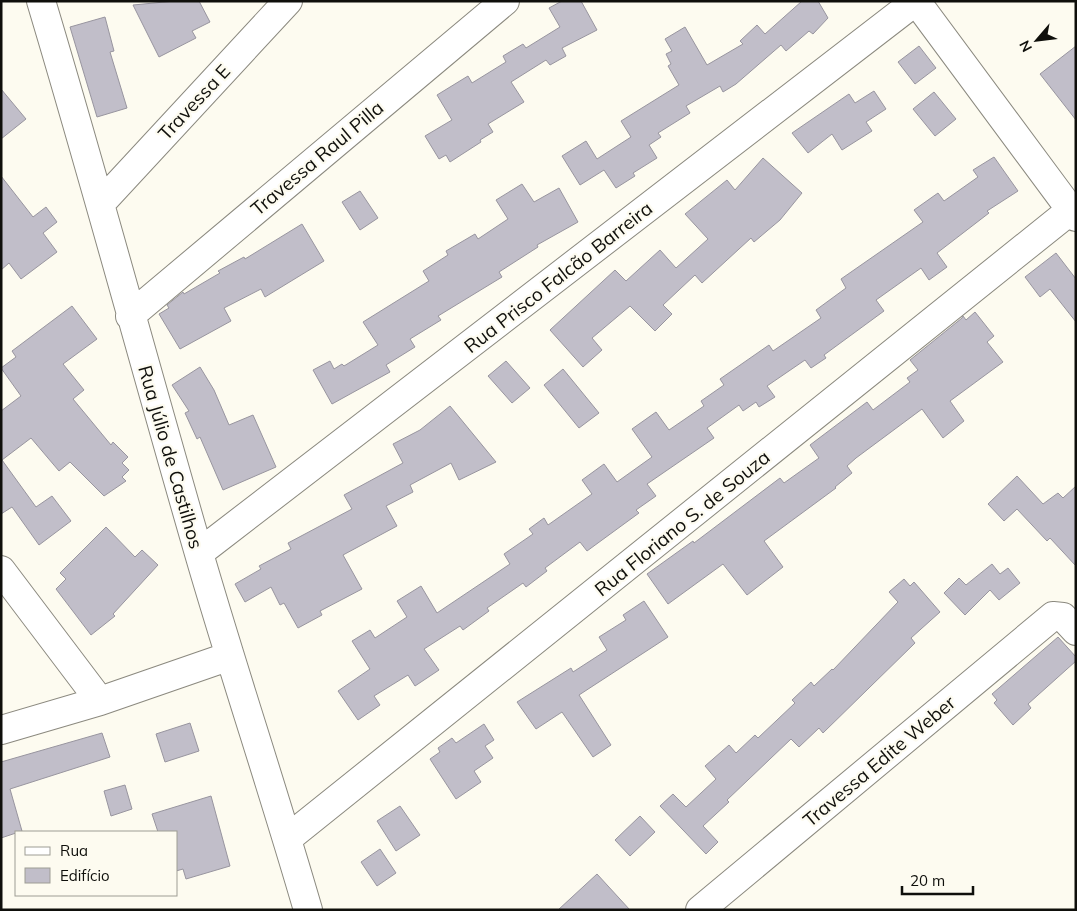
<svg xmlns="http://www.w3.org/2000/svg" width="1077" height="911" font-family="Mulish,sans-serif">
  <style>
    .building { fill: #c1bec9; stroke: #98959f }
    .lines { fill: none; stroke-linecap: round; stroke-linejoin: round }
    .street-casing { stroke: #8b897f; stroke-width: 30 }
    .street { stroke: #fff; stroke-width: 28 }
    .labels { text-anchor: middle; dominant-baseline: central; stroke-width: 4.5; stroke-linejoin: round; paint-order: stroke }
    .street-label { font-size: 19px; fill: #0f0f0b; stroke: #fdfbf0 }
  </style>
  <rect width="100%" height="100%" fill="#fdfbf0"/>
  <path class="building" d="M175,1H199L210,22L192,31L196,38L159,57L133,5Z
    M562,1H581L597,30L562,48L566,56L550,65L546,60L511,82L524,102L488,124L493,132L480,140L481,142L450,162L446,155L439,159L425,136L452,120L437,95L468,76L472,83L506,62L503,56L523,44L526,48L560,27L549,8Z
    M802,1H818L828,18L813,34L809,31L786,51L781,45L736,84L723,92L720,86L686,106L690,113L658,133L661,137L649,145L657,158L633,173L635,176L616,188L604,170L580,185L562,156L586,141L597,159L631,137L621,121L679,85L668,66L671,64L666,54L672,51L665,39L685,27L707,65L743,44L740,41L757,25L765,34Z
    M105,17L114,51L110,52L127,108L97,117L70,27Z
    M919,46L936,68L915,84L898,62Z
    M1076,46V120L1040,74Z
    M1,89L26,119L1,139Z
    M874,91L886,109L866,122L872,131L842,150L832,134L808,153L792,133L849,94L855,103Z
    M934,92L956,119L935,136L913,109Z
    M994,157L1018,191L987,211L989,213L937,253L947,267L929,280L921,268L876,300L884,311L824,355L826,358L811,368L805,360L767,386L775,397L759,407L756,402L743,411L739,405L707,428L714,438L647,484L656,496L636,510L639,513L587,551L580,542L545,568L547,571L526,587L523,583L487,608L489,611L463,630L460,626L424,649L439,670L415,686L408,675L374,696L380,705L358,720L338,691L370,669L352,641L370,630L375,638L407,617L397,601L421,586L437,613L510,564L504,554L533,534L529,529L544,518L548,525L592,494L582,480L604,464L617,482L652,457L632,429L656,412L669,430L704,406L701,401L724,385L720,379L769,345L773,351L821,318L816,310L846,288L841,279L923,222L914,210L938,193L944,201L978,177L973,170Z
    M763,158L802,193L780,220L754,242L751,238L702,283L695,275L663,305L672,314L655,331L630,306L592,338L602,350L583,367L550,330L615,270L626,281L660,250L676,268L708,239L685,214L727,180L735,190Z
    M1,176L33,217L46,207L57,222L43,233L57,252L21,279L9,263L1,270Z
    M522,184L534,202L559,188L578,222L537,245L538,247L499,272L502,277L438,316L441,320L410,339L415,347L386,365L390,372L332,404L313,370L330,361L334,369L342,364L344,366L378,345L363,322L429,281L423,271L448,255L446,251L475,234L478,239L508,219L496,200Z
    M360,191L378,218L360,230L342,202Z
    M302,224L324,261L265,297L261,289L224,308L231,321L180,349L159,314L169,308L167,305L183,292L184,294L220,273L218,271L244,257L245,259Z
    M1056,253L1076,279V322L1050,289L1040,297L1025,277Z
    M72,306L97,339L63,364L84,390L73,399L111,445L113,442L128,457L122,463L129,470L122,477L126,481L104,496L70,462L59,471L31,438L2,460L36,507L52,496L71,521L39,545L12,507L1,514V411L21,396L1,368L16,357L12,351Z
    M975,312L994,336L987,342L1003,362L950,401L964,421L943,438L922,409L856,458L847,466L852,473L835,487L836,488L764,541L783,567L747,595L723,564L668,604L647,574L693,541L694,543L780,478L784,483L819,458L810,445L867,402L873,410L910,382L907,378L918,370L910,360L962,318L963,316L966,320Z
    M506,361L530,388L512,403L488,376Z
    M200,367L214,390L229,425L253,415L276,467L223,490L200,437L197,439L185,413L189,411L172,385Z
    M563,369L599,413L579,428L544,385Z
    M450,406L496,462L459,480L451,463L410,485L413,492L386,506L397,526L343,555L362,589L320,611L322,615L298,628L284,603L280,605L271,587L245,602L235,584L261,569L259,566L291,549L288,543L352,509L344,495L403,463L393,444L420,430Z
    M1017,476L1043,504L1058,493L1063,498L1076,486V566L1050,538L1047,541L1017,509L1004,521L988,504Z
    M106,527L135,557L142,550L158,565L113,614L115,616L91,635L56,589L66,579L60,573Z
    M992,564L1000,574L1008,568L1020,583L999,600L990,590L965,615L944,593L959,578L966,585Z
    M904,579L910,586L914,582L940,612L911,638L915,643L823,733L819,728L799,747L791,739L727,800L729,802L703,826L718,842L706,854L660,806L673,794L686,807L716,779L705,766L729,745L736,753L755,735L758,738L795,703L792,700L811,682L814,686L832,669L833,670L898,602L889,592Z
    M644,601L668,637L579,695L611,745L593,757L562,712L536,729L517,702L571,668L573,672L607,650L599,637L626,620L623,615Z
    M1058,637L1076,657V661L1028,704L1031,708L1013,725L994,703L997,700L992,694Z
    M190,723L199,751L165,762L156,734Z
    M484,724L494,740L485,746L493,758L474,771L481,782L456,799L430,759L440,752L438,748L452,738L456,743Z
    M102,733L110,757L10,789L22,831L1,838V762Z
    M125,785L132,809L111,816L104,791Z
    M211,796L230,866L186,879L183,869L176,871V832H158L152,814Z
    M400,806L420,835L396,851L377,821Z
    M640,816L655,832L630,856L615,840Z
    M380,849L396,873L377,886L361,862Z
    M597,874L630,910H558Z"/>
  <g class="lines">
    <g class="street-casing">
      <path id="street" d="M41,1C96,184 145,367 198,550C233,671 273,789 308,910
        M101,203L288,1
        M130,316L505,1
        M199,553L916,1L1076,217
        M1,570L100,701
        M1,730L100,701L230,656
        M287,839L1076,206
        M700,910L1053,616L1063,617L1076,631"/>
    </g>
    <use href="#street" class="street"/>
  </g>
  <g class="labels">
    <g class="street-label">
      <text transform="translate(194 102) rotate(-47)">Travessa E</text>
      <text transform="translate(317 158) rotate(-40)">Travessa Raul Pilla</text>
      <text transform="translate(558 277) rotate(-38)">Rua Prisco Falcão Barreira</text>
      <text transform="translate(171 457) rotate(74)">Rua Júlio de Castilhos</text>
      <text transform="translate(682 523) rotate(-39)">Rua Floriano S. de Souza</text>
      <text transform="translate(879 761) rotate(-40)">Travessa Edite Weber</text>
    </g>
  </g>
  <rect width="1077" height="911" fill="none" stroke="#0f0f0b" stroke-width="5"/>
  <rect x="15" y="831" width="162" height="65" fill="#fdfbf0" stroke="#9e9d94"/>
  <rect x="25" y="847" width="25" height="8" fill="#ffffff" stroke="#9e9d94"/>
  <text x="60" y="856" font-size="15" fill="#0f0f0b">Rua</text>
  <rect x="25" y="868" width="25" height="15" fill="#c1bec9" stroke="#9e9d94"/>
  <text x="60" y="881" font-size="15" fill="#0f0f0b">Edifício</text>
  <g transform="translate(1037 40) rotate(242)" stroke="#fdfbf0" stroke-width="4" paint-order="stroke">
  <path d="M0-4L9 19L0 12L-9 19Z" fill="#0f0f0b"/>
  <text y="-8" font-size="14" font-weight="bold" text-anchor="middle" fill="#0f0f0b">N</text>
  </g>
  <path d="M902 886v8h71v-8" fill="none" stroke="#0f0f0b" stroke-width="2.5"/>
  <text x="910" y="886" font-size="15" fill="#0f0f0b" stroke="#fdfbf0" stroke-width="4" paint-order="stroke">20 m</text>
</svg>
